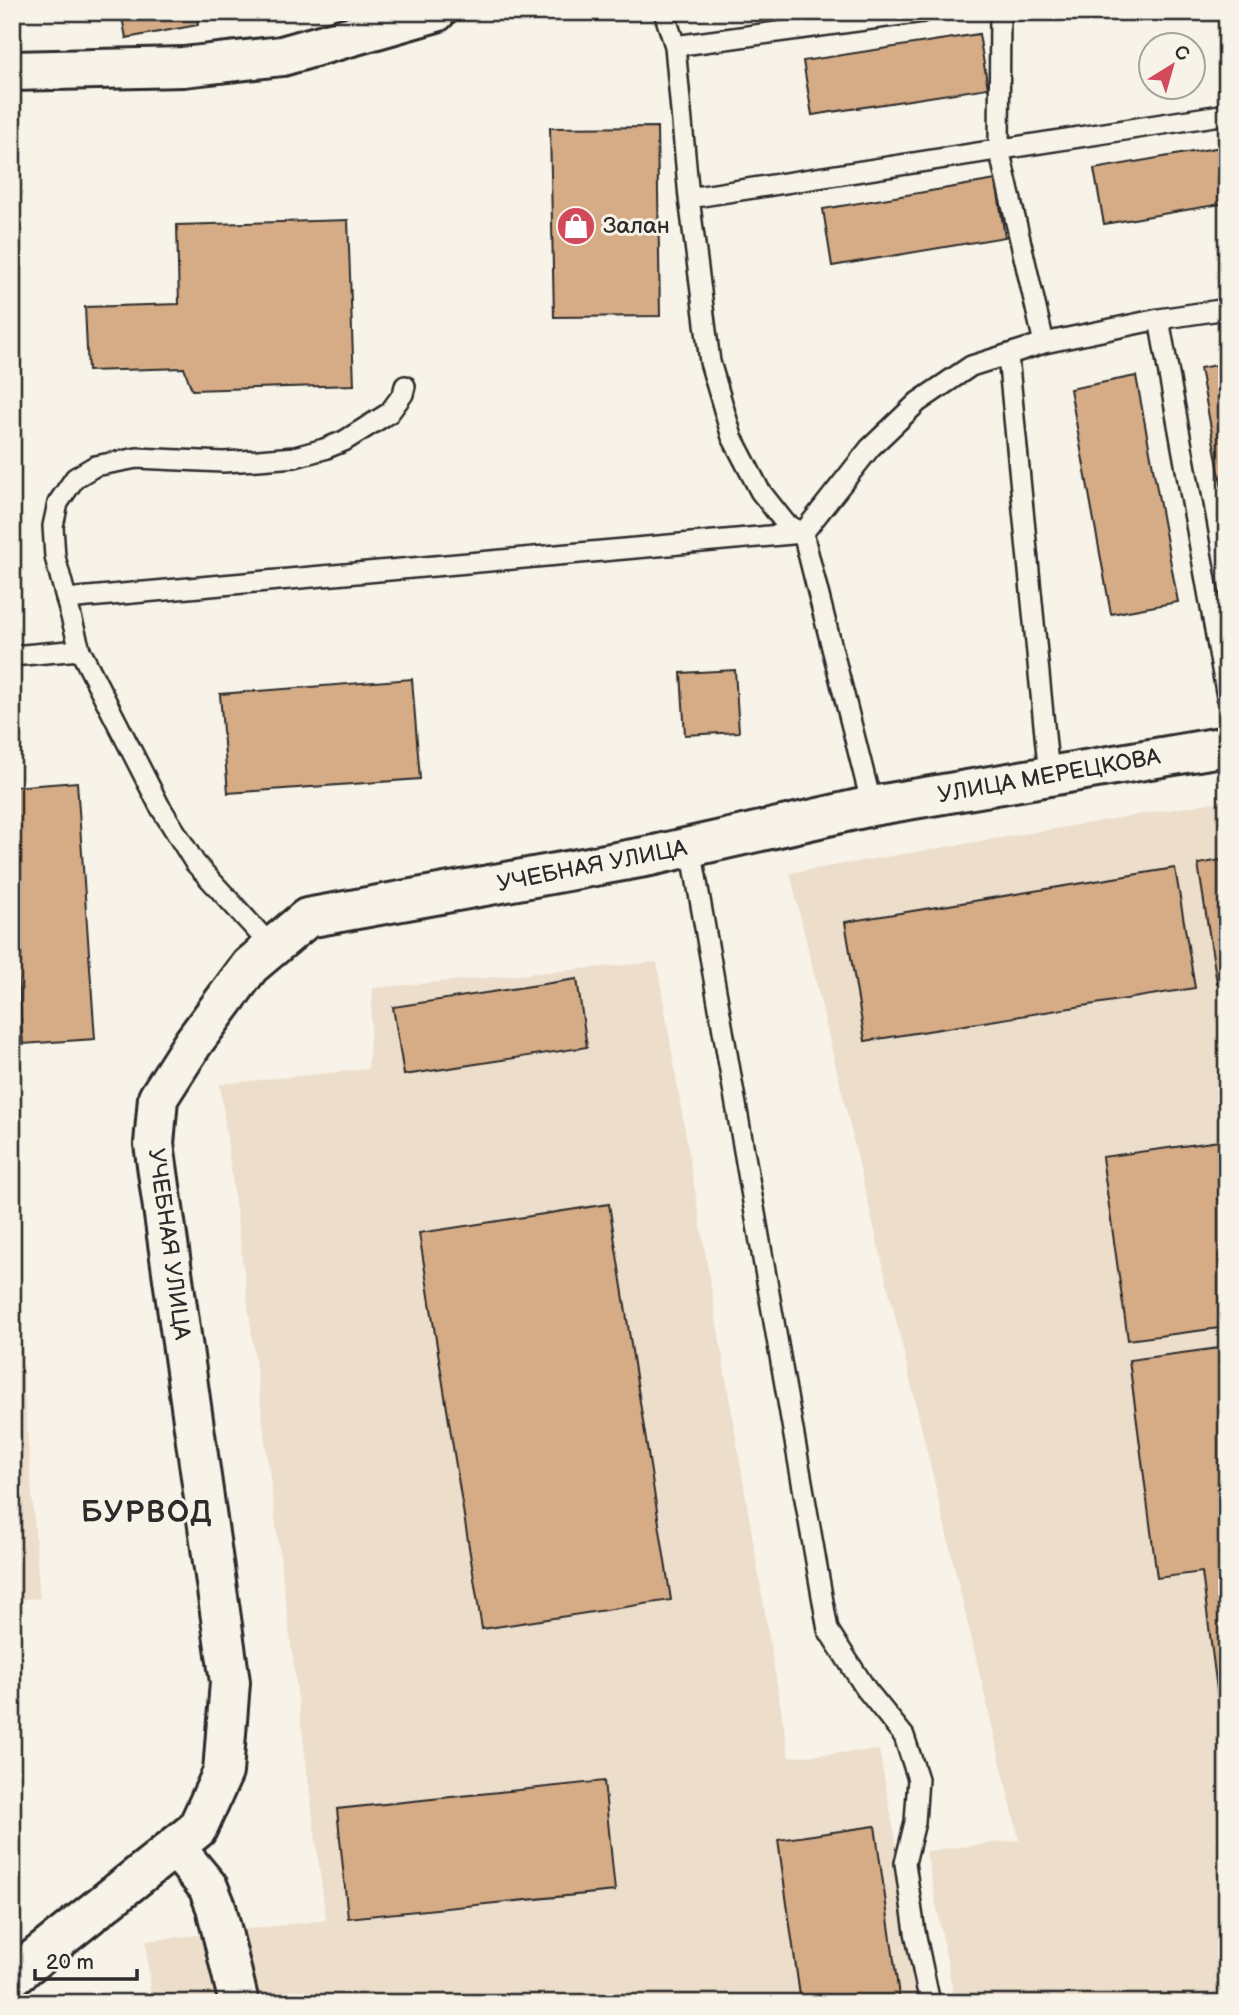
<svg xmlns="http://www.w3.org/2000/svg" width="1239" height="2015" font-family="'Balsamiq Sans',sans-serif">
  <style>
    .built { fill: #eddecb }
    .building { fill: #d6ac87; stroke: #2b2b2b; stroke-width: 2 }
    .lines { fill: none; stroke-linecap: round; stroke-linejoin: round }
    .lane-casing { stroke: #2b2b2b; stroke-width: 24 }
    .street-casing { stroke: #2b2b2b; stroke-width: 44 }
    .secondary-casing { stroke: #2b2b2b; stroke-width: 44 }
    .lane { stroke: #f7f3e8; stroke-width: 19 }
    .street { stroke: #f7f3e8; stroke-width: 38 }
    .secondary { stroke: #f7f3e8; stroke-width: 38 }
    .labels { text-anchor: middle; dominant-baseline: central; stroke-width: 6; stroke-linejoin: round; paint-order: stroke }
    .poi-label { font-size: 23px; fill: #2b2b2b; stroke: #f7f3e8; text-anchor: start }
    .street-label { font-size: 23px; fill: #2b2b2b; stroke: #f7f3e8 }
    .district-label { font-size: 30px; font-weight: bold; letter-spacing: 2px; fill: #2b2b2b; stroke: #f7f3e8 }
  </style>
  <rect width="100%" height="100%" fill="#f7f3e8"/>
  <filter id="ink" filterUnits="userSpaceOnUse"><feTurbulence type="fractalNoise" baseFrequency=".0143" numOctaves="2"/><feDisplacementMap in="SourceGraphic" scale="14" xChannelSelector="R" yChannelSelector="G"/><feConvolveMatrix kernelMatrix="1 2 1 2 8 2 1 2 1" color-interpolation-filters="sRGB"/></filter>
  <g filter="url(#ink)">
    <path class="built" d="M1227,800V2003H955L926,1851L1019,1840L790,873Z
      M657,962L789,1757L879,1750L926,2003H151L146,1941L326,1920L220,1084L368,1069L373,988Z
      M12,1233L40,1598L12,1600Z"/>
    <path class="building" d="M121,12H196L198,25L126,38Z
      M979,34L988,88L812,115L803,61Z
      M657,127L660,316L554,317L550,128Z
      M1227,146V203L1104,224L1094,169Z
      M996,180L1005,237L832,266L823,209Z
      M348,220L354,385L192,390L184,368L88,371L85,307L179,304L177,225Z
      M1227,363V516L1200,368Z
      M1136,376L1178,602L1111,614L1070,389Z
      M735,670L739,732L685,735L681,673Z
      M412,679L420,779L228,793L220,694Z
      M77,782L95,1039L23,1044L12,899V787Z
      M1227,859V981L1217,983L1198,864Z
      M1175,868L1195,988L865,1041L845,922Z
      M577,979L587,1047L404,1075L393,1007Z
      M1227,1140V1327L1128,1340L1102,1157Z
      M609,1204L671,1600L482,1629L419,1233Z
      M1227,1347V1745H1224L1202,1572L1157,1578L1129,1360Z
      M604,1781L615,1891L348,1918L337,1809Z
      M875,1826L900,2003H801L778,1840Z"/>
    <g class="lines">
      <g class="lane-casing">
        <path id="lane" d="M664,12L675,46L689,198L710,362L732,437L760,491L786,524L803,533L872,806
          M1000,12L999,149L1044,343
          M675,46L923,12
          M689,198L1227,114
          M1159,319L1227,697
          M1008,356L1049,776
          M66,599L803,533L870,448L918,402L971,366L1044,343L1159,319L1227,309
          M12,656L80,650
          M691,848L828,1630L866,1689L904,1736L918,1779L915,1822L905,1863L915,1932L930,2003
          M272,947L195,863L159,805L80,650L55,557L53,526L58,503L75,478L95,466L137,458L223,462L258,460L295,457L324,449L344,441L389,413L403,394L405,386"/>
      </g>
      <g class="street-casing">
        <path id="street" d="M12,71L183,67L282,56L436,12
          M175,1847L208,1887L216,1907L239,2003"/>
      </g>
      <g class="secondary-casing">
        <path id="secondary" d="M12,1977L197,1829L223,1772L230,1682L154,1144L158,1098L193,1043L250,966L307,918L650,856L872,806L1227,746"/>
      </g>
      <use href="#lane" class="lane"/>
      <use href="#street" class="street"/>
      <use href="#secondary" class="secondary"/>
    </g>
  </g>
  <defs>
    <g id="shop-disc" transform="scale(2.0125)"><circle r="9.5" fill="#d1495b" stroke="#f7f3e8"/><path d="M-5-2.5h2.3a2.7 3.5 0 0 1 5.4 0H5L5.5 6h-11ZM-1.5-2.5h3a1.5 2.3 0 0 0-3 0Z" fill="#fff"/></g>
  </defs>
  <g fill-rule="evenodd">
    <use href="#shop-disc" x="576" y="226"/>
  </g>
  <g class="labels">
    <g class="poi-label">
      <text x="603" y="226">Залан</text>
    </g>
    <g class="street-label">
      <text transform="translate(1049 776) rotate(-10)">УЛИЦА МЕРЕЦКОВА</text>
      <text transform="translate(592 866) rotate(-11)">УЧЕБНАЯ УЛИЦА</text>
      <text transform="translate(169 1244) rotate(82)">УЧЕБНАЯ УЛИЦА</text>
    </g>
    <g class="district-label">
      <text x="147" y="1513">БУРВОД</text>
    </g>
  </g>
  <rect width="1239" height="2015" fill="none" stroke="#f7f3e8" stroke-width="42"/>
  <rect x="21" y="21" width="1197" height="1973" fill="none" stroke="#2b2b2b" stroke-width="2.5" filter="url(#ink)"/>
  <g transform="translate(1172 66) rotate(37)"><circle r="33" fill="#f7f3e8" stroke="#a5a39c" stroke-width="2"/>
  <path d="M0-5L12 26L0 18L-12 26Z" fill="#d1495b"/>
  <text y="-10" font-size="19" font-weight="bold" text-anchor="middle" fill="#2b2b2b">С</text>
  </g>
  <path d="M35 1969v10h102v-10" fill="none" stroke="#2b2b2b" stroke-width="3.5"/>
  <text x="46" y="1969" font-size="21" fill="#2b2b2b" stroke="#f7f3e8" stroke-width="5" paint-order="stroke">20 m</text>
</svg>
